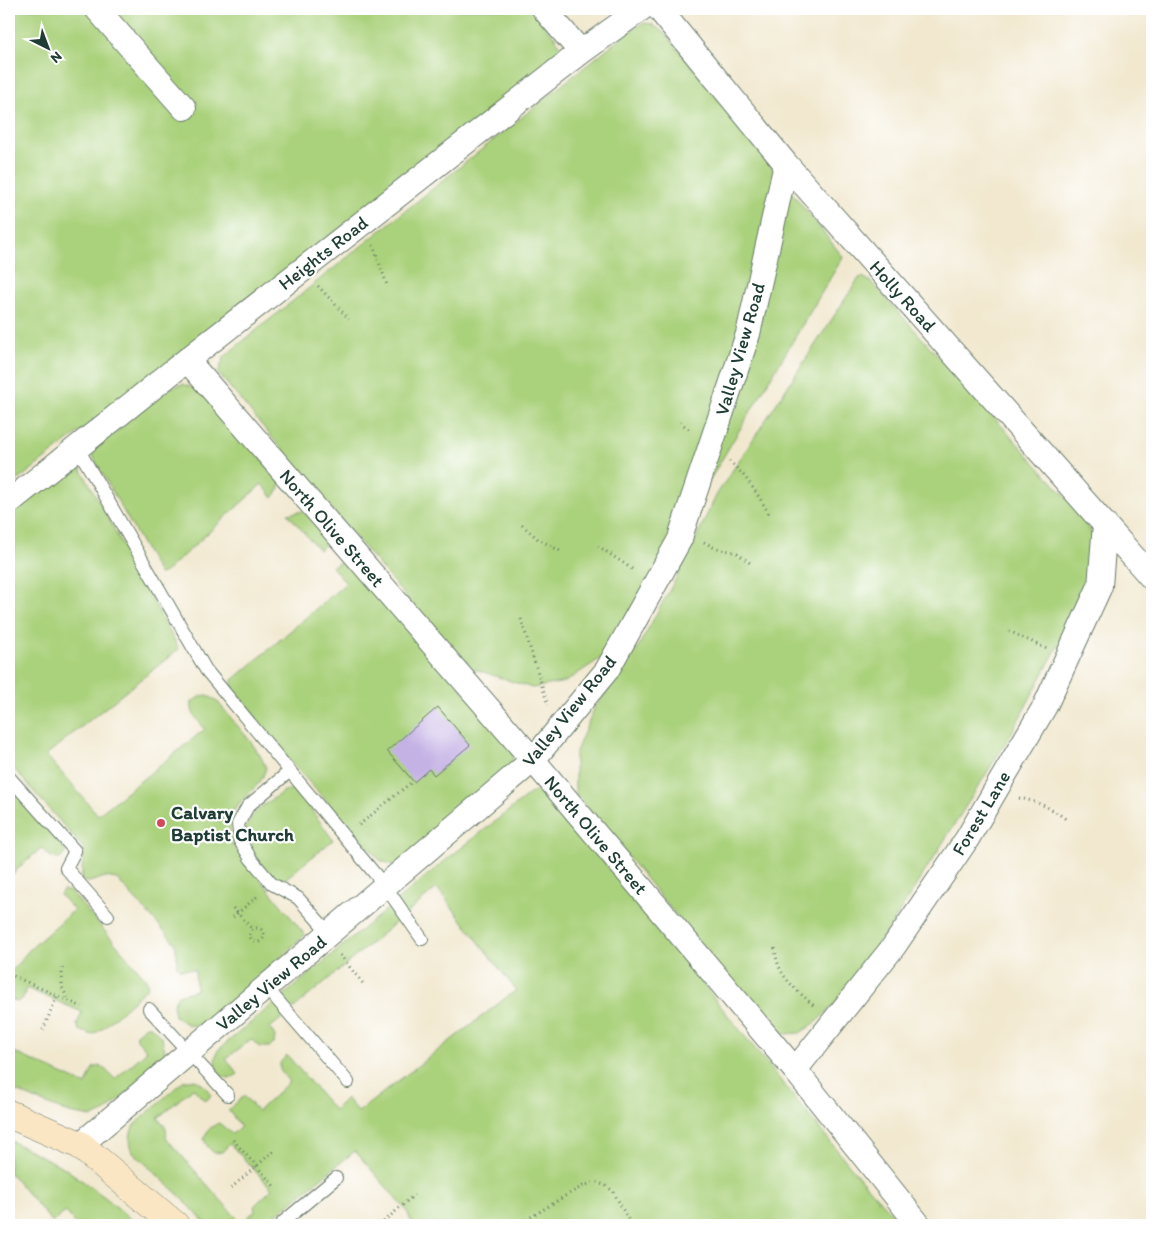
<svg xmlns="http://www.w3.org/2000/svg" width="1161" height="1234" font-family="Itim,sans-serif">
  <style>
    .green { fill: #aad17c; stroke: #648758 }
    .building { fill: #c5b2e5 }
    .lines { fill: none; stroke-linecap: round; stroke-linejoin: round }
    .lane-casing { stroke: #68796a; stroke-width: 14 }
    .street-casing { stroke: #68796a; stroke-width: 26 }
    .secondary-casing { stroke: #68796a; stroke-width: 29 }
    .path { stroke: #68796a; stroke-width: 3; stroke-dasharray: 1 4; stroke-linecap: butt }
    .lane { stroke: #fff; stroke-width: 12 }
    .street { stroke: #fff; stroke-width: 24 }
    .secondary { stroke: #fbe6c4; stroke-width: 28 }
    .poi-dot { fill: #d1495b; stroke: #fff; stroke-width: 2 }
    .labels { text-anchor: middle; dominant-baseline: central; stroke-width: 4.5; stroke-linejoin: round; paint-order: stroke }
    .street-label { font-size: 19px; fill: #1f3d34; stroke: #fff }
    .poi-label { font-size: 19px; font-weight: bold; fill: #1f3d34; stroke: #fff; text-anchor: start }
  </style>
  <rect width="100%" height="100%" fill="#fff"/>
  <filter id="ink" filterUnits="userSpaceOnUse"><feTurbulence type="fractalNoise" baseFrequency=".02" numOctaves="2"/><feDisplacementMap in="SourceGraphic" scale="10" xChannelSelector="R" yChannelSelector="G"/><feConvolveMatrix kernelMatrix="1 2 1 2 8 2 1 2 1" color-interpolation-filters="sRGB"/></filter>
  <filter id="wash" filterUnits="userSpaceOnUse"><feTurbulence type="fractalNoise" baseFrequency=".0096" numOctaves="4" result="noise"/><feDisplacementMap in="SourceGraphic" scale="20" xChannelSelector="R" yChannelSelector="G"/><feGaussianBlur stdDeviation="1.12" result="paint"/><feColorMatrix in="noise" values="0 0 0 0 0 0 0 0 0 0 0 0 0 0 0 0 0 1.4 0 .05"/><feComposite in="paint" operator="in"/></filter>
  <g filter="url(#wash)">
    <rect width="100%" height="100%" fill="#f1e8cf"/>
    <path class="green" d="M9,9H531L555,37L561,48L559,57L9,487Z
      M643,23L652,24L666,34L843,257L642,593L601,658L565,682L532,688L474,669L425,620L218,373L224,357L238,345L628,32Z
      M863,277L872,283L1075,507L1093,535L1090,569L1061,640L1010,736L890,927L832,1007L815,1023L800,1033L783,1034L765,1023L575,793V754L594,709L636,651L679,573L717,494L859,278Z
      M183,384L201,391L280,478V488L273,498L262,484L164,573L159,574L92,455L100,445L169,388Z
      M77,461L179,649L46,755L98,815L205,729C198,720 190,714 192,702L199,697L206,695L216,700L251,742L261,757L266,768C264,774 262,780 257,785C250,793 234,806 231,816C228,824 232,837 233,845L305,935L207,1024C191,1028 188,1026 175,1016L173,1004L178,995L196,990L195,970L180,969L177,966V955L175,943L117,879L105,877L89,882L81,881L84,849L9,763V514Z
      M303,511L327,537L323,547L319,550L288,514Z
      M345,561L350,563L513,747V760L509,771L395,866L380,860L277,747L232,687V681L346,583L332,567L340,562Z
      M9,783L64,846L65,854L60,859L51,857L41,848L9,877Z
      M293,789L303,798L333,840L285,879L268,876L244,840V830L252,816L261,807L284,791Z
      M542,790L551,797L863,1182L902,1225H412L407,1211L355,1151L263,1225H207L185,1201L133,1152C129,1142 129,1135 134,1125L183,1081C198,1077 202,1083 211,1094L209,1098L206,1100L203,1099L193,1088L158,1118C164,1125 168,1128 166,1138L241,1223L255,1211L254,1206L272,1189L230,1144L222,1152L214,1153L208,1147L204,1140C206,1131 210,1127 219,1123L232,1134L241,1127L228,1110L244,1096L258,1111L289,1082L280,1070V1063L287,1055L334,1110L346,1098L358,1112L516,990L437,888L270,1028L275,1036L274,1044L269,1047H259L251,1039L226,1059L238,1074L231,1078L222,1077C215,1068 213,1062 218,1050L436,868L531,793Z
      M63,890L71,892L146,979L148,987L102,1029L92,1035L79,1030L77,1024L82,1012L26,988L23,998L17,1002L9,997V970L12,971L29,950L74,910L60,895Z
      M146,1026H151L162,1038L165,1051L161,1063L106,1111L92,1117L70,1113L49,1105L9,1088V1050L86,1085L93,1068L100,1066L106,1070L115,1079L147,1051L137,1039L136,1034Z
      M9,1140L63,1167L106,1198L138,1225H77L66,1212L52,1222L13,1176L9,1173Z"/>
    <g id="blocks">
      <path class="building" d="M438,707L470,745L434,775L429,769L414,782L387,751Z"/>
    </g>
  </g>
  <g filter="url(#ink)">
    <use href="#blocks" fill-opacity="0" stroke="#68796a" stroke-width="1"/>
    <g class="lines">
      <g class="lane-casing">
        <path id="lane" d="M77,447L206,670L385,886L422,939
          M290,771L248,806L238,824L240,841L251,859L272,884L298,898L329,933
          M9,777L75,851L66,868L108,916
          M266,987L348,1082
          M149,1009L228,1095
          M283,1222L336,1178"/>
      </g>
      <g class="street-casing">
        <path id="street" d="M97,9L184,108
          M544,9L581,52
          M659,9L786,164L1152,578
          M187,360L533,760L795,1070L919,1225
          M9,502L187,360L581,52L641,9
          M795,1070L894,946L967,839L1045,706L1100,586L1105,524
          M80,1145L533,760L607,670L680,539L682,531L748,334L786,164"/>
      </g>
      <g class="secondary-casing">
        <path id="secondary" d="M9,1114L80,1145L175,1225"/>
      </g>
      <path class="path" d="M373,245L387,285
        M318,286L349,319
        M680,422L691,431
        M729,461C747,476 759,496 770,516
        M522,525L538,539L562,552
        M704,542L713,547L737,553L750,563
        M598,546L635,571
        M521,619L548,705
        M1009,631L1047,649
        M1019,798C1039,802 1049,807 1066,819
        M200,818L221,824
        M359,825L413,781
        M233,908L252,929
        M233,917L259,895
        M250 935a7 7 0 1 1 14 0a7 7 0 1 1-14 0Z
        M775,948C777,978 796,988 816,1008
        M340,955L365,986
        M62,968V987L69,1001
        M9,974L82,1007
        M43,1030L57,996
        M233,1140L275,1187
        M231,1188L274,1151
        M380,1225L414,1195
        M518,1225L565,1196L583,1186L594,1182L605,1185L613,1191L629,1221L630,1225"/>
      <use href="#lane" class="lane"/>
      <use href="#street" class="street"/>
      <use href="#secondary" class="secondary"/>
    </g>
  </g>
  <circle class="poi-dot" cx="161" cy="823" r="5"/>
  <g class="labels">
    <g class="street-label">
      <text transform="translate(323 253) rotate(-38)">Heights Road</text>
      <text transform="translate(903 296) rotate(48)">Holly Road</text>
      <text transform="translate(740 349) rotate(-74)">Valley View Road</text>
      <text transform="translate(332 528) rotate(49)">North Olive Street</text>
      <text transform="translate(569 711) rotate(-51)">Valley View Road</text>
      <text transform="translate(981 813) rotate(-59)">Forest Lane</text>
      <text transform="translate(596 835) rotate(50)">North Olive Street</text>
      <text transform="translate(271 983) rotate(-40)">Valley View Road</text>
    </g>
    <g class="poi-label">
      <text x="171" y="812">Calvary<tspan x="171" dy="22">Baptist Church</tspan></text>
    </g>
  </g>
  <rect width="1161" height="1234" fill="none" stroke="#fff" stroke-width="30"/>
  <g transform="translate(48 48) rotate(138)" stroke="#ffffff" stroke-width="4" paint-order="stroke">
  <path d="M0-4L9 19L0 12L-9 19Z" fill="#1f3d34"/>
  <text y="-8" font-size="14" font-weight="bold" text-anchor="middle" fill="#1f3d34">N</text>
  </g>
</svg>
